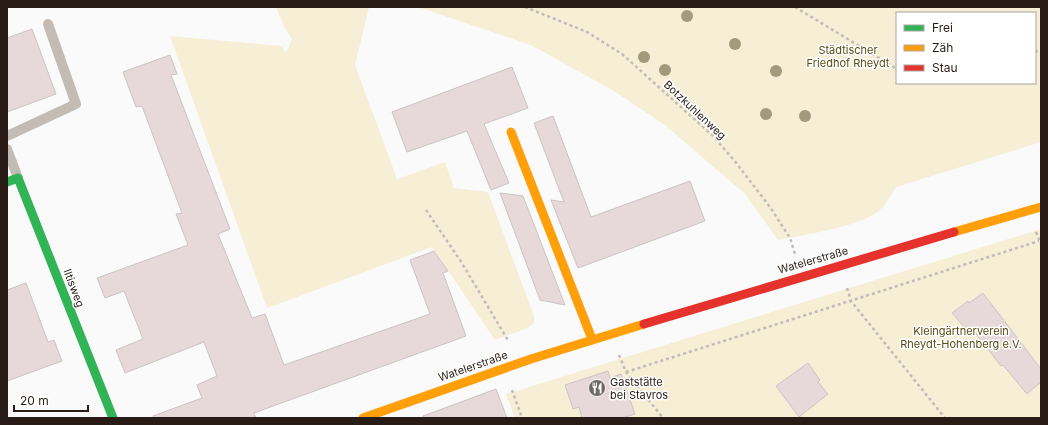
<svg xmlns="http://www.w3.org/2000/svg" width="1048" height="425" font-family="Inter,sans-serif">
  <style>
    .green { fill: #f6eed5; fill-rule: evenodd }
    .building { fill: #e7d8da; stroke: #cbc4c4 }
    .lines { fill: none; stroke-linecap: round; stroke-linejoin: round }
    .path { stroke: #c1bcb8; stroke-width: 2.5; stroke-dasharray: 3 3; stroke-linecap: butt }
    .lane { stroke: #c2bcb5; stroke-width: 10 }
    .fast { stroke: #30b455; stroke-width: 9 }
    .slow { stroke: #ff9f0a; stroke-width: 9 }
    .jam { stroke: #e5322d; stroke-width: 9 }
    .tree { fill: #a19a7d }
    .labels { text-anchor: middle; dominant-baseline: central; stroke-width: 3; stroke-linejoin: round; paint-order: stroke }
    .park-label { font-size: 11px; fill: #594c17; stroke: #fff }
    .street-label { font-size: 11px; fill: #291c17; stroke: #fff }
    .poi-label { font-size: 11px; fill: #291c17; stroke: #fff; text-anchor: start }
  </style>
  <rect width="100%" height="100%" fill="#fafafa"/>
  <path class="green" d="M276,7H369L355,65L397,179L445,162L454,188L488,192L534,316V323L528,328L495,340L432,247L267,308L170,36L282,46L286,53L292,39L284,27Z
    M418,7H1041V142L896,187C890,196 885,207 876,213C856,227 803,235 778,240L745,194L665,125L614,91L531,45ZM897,13H1035V83H897Z
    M1041,229V418H515L506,394Z"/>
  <path class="building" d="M32,29L56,94L7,112V38Z
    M170,55L177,74L171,75L230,229L218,234L252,318L265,314L284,365L430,314L410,260L434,251L448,271L443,273L466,336L254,413L256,418H154L153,416L202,398L197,385L217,376L204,342L125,373L116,350L143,339L124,291L105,298L97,278L188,245L176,214L182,213L142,106L136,107L123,72Z
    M512,67L528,108L484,124L509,183L491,190L467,131L407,152L392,112Z
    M553,116L591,217L690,181L705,221L578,268L551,200L564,202L534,123Z
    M500,193L523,196L565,305L540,300Z
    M26,283L48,342L54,340L62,361L7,381V290Z
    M983,293L1041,369V382L1027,394L1003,365L1001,366L970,326L966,329L952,313L968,301L969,303Z
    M808,363L820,380L818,382L828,394L799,417L776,386Z
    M608,371L610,378L621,374L635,414L622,418H582L579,407L573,409L565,385Z
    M496,389L507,418H423V416Z"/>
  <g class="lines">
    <path class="path" d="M525,7L587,32L622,54L712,135L734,160L770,207L790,238L795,254
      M795,7L897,69
      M1035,52L1041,50
      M426,210L460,260L509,342
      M1036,232L1041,244
      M847,288L851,301L945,418
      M619,355L626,372L663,418
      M626,372L1039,241
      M512,390L522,418"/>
    <path class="lane" d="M7,136L76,104L48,24
      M7,149L18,178"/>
    <path class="fast" d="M7,182L18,178L113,418"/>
    <path class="slow" d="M511,132L592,339
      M954,232L1041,207
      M363,418L531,359L644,324"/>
    <path class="jam" d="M644,324L954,232"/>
  </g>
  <g class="tree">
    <circle cx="687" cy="16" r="6"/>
    <circle cx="735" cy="44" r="6"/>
    <circle cx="644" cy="57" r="6"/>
    <circle cx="665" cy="70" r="6"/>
    <circle cx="776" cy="71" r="6"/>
    <circle cx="766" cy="114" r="6"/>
    <circle cx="805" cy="116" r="6"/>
  </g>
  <defs>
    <g id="restaurant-disc" transform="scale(0.9)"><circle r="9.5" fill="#726a66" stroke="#fff"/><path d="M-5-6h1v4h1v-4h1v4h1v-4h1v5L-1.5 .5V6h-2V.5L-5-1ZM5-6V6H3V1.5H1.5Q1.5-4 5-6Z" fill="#fff"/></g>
  </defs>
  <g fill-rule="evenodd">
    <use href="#restaurant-disc" x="597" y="388"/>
  </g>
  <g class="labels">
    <g class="park-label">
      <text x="848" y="50">Städtischer<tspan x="848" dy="13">Friedhof Rheydt</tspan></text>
      <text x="961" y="331">Kleingärtnerverein<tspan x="961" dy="13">Rheydt-Hohenberg e.V.</tspan></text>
    </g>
    <g class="street-label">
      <text transform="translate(695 110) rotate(43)">Botzkuhlenweg</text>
      <text transform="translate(813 260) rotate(-16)">Watelerstraße</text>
      <text transform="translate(74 288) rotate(69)">Iltisweg</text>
      <text transform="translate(473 366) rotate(-19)">Watelerstraße</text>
    </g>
    <g class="poi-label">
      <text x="610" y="382">Gaststätte<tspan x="610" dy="13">bei Stavros</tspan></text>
    </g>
  </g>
  <rect width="1048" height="425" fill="none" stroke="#291c17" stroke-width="16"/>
  <rect x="896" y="12" width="140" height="72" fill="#ffffff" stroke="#a9a4a2"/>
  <rect x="904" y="25" width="20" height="6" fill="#30b455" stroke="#a9a4a2"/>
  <text x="932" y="32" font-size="12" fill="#291c17">Frei</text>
  <rect x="904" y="45" width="20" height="6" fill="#ff9f0a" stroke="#a9a4a2"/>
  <text x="932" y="52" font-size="12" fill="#291c17">Zäh</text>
  <rect x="904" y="65" width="20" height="6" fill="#e5322d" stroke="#a9a4a2"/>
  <text x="932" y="72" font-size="12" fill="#291c17">Stau</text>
  <path d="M14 405v6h74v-6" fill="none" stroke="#291c17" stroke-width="2"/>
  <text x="20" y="405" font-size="12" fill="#291c17" stroke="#ffffff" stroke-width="3" paint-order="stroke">20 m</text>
</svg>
